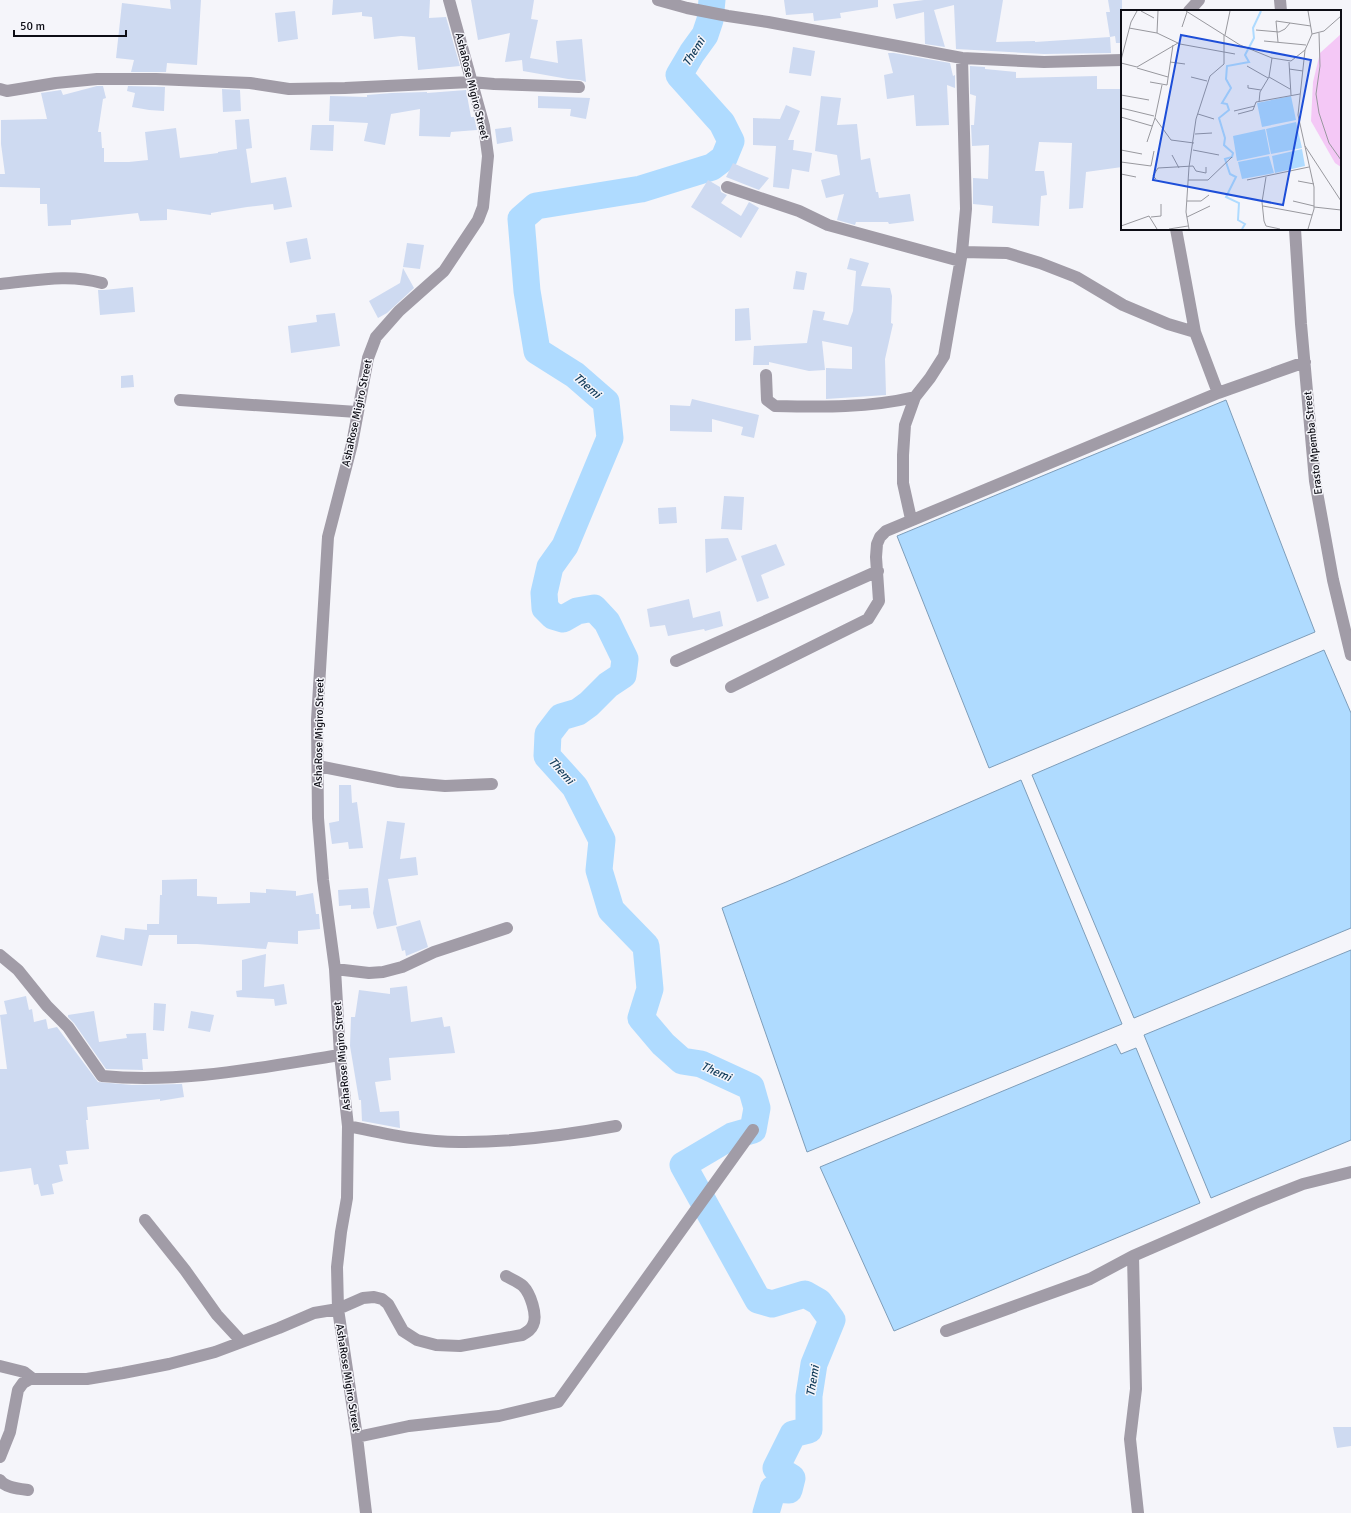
<svg xmlns="http://www.w3.org/2000/svg" width="1351" height="1513" font-family="Signika,sans-serif">
  <style>
    .water { fill: #afdbff; stroke: #7e9db9 }
    .lines { fill: none; stroke-linecap: round; stroke-linejoin: round }
    .river { stroke: #afdbff; stroke-width: 27 }
    .building { fill: #cedaf1 }
    .minor { stroke: #a19ca7; stroke-width: 12 }
    .labels { text-anchor: middle; dominant-baseline: central; stroke-width: 3; stroke-linejoin: round; paint-order: stroke }
    .street-label { font-size: 11px; fill: #0d0d15; stroke: #f5f5fa }
    .water-label { font-size: 12px; font-style: italic; fill: #133d5b; stroke: #f5f5fa }
    .inset-river { fill: none; stroke: #afdbff; stroke-width: 2 }
    .inset-road { fill: none; stroke: #98989e; stroke-width: 1 }
    .view { fill: #1d4ed8; fill-opacity: 0.15; stroke: #1d4ed8; stroke-width: 2 }
    .inset-edge { fill: none; stroke: #0d0d15; stroke-width: 2 }
  </style>
  <rect width="100%" height="100%" fill="#f5f5fa"/>
  <path class="water" d="M1226,400L1315,632L989,768L897,536Z
    M1324,650L1351,713V928L1134,1018L1032,775Z
    M1021,780L1122,1024L807,1152L722,908L786,882Z
    M1351,950V1140L1211,1198L1144,1035Z
    M1116,1044L1121,1054L1136,1048L1200,1203L894,1331L820,1167Z"/>
  <g class="lines">
    <path class="river" d="M712,0L710,20L705,35L692,53L679,75L722,123L731,141L724,158L712,167L641,189L536,206L521,219L527,291L537,351L575,375L606,402L610,438L565,546L550,567L544,593L545,608L553,616L563,619L577,611L594,608L607,622L625,659L623,675L608,685L589,704L578,712L561,717L548,734L547,756L575,787L602,840L599,870L611,910L646,946L650,989L641,1018L663,1044L682,1061L701,1064L751,1087L757,1108L753,1130L732,1136L683,1165L758,1300L772,1304L805,1294L819,1302L832,1320L814,1364L809,1396V1430L793,1434L776,1468L792,1478L789,1490L773,1489L766,1513"/>
  </g>
  <path class="building" d="M170,0H201L197,65L167,63L166,72H131L134,60L116,58L122,3L171,9Z
    M333,0H430L429,18L446,17L460,66L418,70L415,37L401,36L374,39L372,17L362,16V12L332,15Z
    M471,0H534L531,19L538,20L530,58L558,63L556,41L582,39L586,82L580,80L568,79L523,71L522,60L505,62L510,33L478,40Z
    M784,0H878V7L840,13L841,18L814,21L813,13L786,15Z
    M924,0H1003L996,42L1035,41V42L1110,37L1111,53L1044,54L956,49L954,5L934,10L945,47L925,44L924,12L896,19L893,4Z
    M1108,0H1122V43H1116L1115,36L1110,37L1106,12H1110Z
    M295,11L298,39L278,42L275,13Z
    M793,47L815,51L811,76L789,73Z
    M888,53H894L950,63L953,76L955,75V88L947,85L949,125L916,126L914,95L887,99L884,75L893,73Z
    M970,66L985,67V69L1016,72V78L1097,76V89H1122V167L1086,172L1083,208L1069,209L1072,143L1039,142L1035,171H1044L1047,195L1041,196L1039,226L992,223L993,206L973,204V178L988,179L989,145L972,146L971,125H974L976,96L970,94Z
    M97,86H103L106,98L103,99L98,132H101L102,148H104V162H129L148,160L145,132L176,128L180,158L218,153V152L237,149L235,120L249,119L252,148L246,149L251,183L286,177L292,207L274,210L273,204L247,207L211,213V215L167,209V220L140,221L138,213L71,220V225L48,226L47,204H40V188L0,187V174H5L1,144V120L47,119L41,93L61,90L63,95Z
    M128,86L165,87L164,111L149,110L132,107L135,93L127,91Z
    M222,89L240,90L241,111L223,112Z
    M466,90L471,117H474L477,130L451,132L450,137L419,136L420,109L391,114L385,145L364,141L368,123L329,121L330,96L367,97V95L392,93L427,92V93Z
    M538,96L590,98L586,119L570,116L571,109L538,108Z
    M821,96L841,98L837,125L857,124L861,160L870,158L876,192H878L879,198L910,194L914,221L889,224L888,222H856L855,225L837,220L844,194L826,198L821,180L840,175L837,155L815,151Z
    M786,105L800,111L788,140H794L793,150L812,153L809,172L792,169L789,189L773,187L776,146L753,145V118L780,119Z
    M312,125H334L333,151L310,150Z
    M511,127L513,141L497,144L495,129Z
    M733,163L744,168L769,178L759,190L726,177Z
    M708,180L720,187L721,192L727,195L721,203L741,216L749,202L759,208L741,238L691,207Z
    M307,238L311,259L290,263L286,242Z
    M407,243L424,245L420,269L403,267Z
    M850,258L869,263L861,286L890,288L892,296L891,323L893,324L885,359L886,395L826,399V368L852,369V347L822,341L825,370L809,371L769,362V365H753L754,346L807,343L813,310L825,312L823,320L848,325L853,311L856,271L847,269Z
    M403,268L414,288L387,313L378,318L369,301L400,283Z
    M796,271L807,273L804,290L793,289Z
    M133,287L135,312L100,315L98,290H104Z
    M749,308L751,340L735,341V309Z
    M335,313L340,346L291,353L288,326L317,322L316,315Z
    M133,375L134,387L121,388V376Z
    M692,399L759,415L754,438L741,435L743,427L712,419V432L670,431V405L690,406Z
    M724,496L744,497L742,530L721,529Z
    M676,507L677,523L659,524L658,508Z
    M728,538L737,560L706,573L705,539Z
    M776,544L785,565L761,575L769,598L757,602L741,556Z
    M689,599L693,618L720,611L723,626L705,631L704,629L668,636L665,625L650,627L647,609Z
    M339,785H351L352,803L357,802L363,848L349,849L348,842L332,844L329,823L339,821Z
    M387,821L405,823L400,859L416,857L418,875L388,879L397,925L377,929L373,913Z
    M197,879V896L217,897V904L250,903V892L266,893V889L296,891V896L313,893L316,914H319L320,929L298,931V944L268,942L266,949L197,944H177V935H149L142,966L96,957L101,935L124,940L125,928L147,930V924H159L160,895H162V880Z
    M368,888L370,908L351,909V905L339,906L338,890Z
    M420,920L428,947L406,956L405,950L402,951L396,927Z
    M266,954L264,987L284,984L287,1004L275,1006L274,999L237,997L236,991L242,990V960Z
    M407,986L411,1022L442,1017L444,1027L450,1026L455,1053L389,1058L391,1080L375,1082L380,1112L399,1111L400,1128L362,1121L361,1100H359L350,1046L351,1017H355L359,990L390,994V988Z
    M26,996L29,1010L32,1009L34,1022L46,1019L48,1029L57,1027L98,1082L132,1085L182,1084L184,1097L160,1101V1099L87,1107L88,1120H86L89,1149L66,1151L68,1164L59,1165L63,1181L52,1184L54,1194L41,1196L38,1184L34,1185L31,1168L0,1172V1069H7L0,1015L7,1014L4,1001Z
    M154,1003L166,1004L164,1031L153,1030Z
    M94,1011L99,1042L127,1038L126,1034L146,1033L148,1059H142L143,1070L106,1069L74,1023L68,1017V1015Z
    M191,1011L214,1015L210,1032L188,1028Z
    M1333,1427H1351V1446L1337,1448Z"/>
  <g class="lines">
    <path class="minor" d="M658,0L687,8L728,16L768,22L962,58L1044,62L1122,60
      M1280,0L1281,11
      M1189,11L1199,0
      M0,89L7,91L56,83L97,79H156L250,83L289,89L345,88L471,82L494,84L579,87
      M727,187L799,211L828,225L960,261
      M1176,229L1195,332L1218,393
      M1295,229L1301,324L1315,481L1333,580L1351,655
      M962,252L1007,253L1040,263L1076,277L1123,305L1168,324L1195,332
      M0,284C34,281 68,273 102,283
      M766,375L767,400L775,406C822,407 869,408 915,397
      M180,400L357,412
      M911,519L903,483V455L905,425L915,397L930,378L944,356L962,252L966,209L962,58
      M676,661L878,571
      M731,687L868,619L879,601L876,557L877,544L880,537L886,531L1218,393L1305,362
      M318,766L399,782L445,786L492,784
      M0,955L18,970L47,1006L68,1027L102,1076C181,1084 262,1067 340,1055
      M335,969L369,973L383,972L402,967L434,952L507,928
      M348,1126C386,1134 426,1143 465,1142C515,1142 567,1135 616,1126
      M145,1220L185,1270L217,1315L241,1341
      M1133,1256L1136,1389L1130,1439L1138,1513
      M946,1331L1090,1279L1133,1256L1255,1203L1303,1184L1351,1172
      M0,1366L24,1372L33,1379
      M357,1437L409,1426L499,1416L558,1402L753,1130
      M0,1457L10,1432L18,1390L23,1383L30,1379H87L123,1373L169,1364L215,1352L279,1328L314,1313L338,1309L363,1298L374,1297L382,1299L388,1304L403,1331L417,1340L436,1345L460,1346L522,1335C527,1332 531,1330 533,1325C538,1315 530,1293 523,1286C519,1282 511,1279 506,1276
      M0,1480C5,1488 19,1489 28,1490
      M366,1513L357,1437L338,1309L337,1267L341,1232L347,1198L348,1126L340,1055L335,969L323,880L318,818L317,720L328,537L352,444L368,358L376,337L399,311L444,271L478,220L483,207L488,156L484,126L449,0"/>
  </g>
  <g class="labels">
    <g class="street-label">
      <text transform="translate(472 86) rotate(76)">AshaRose Migiro Street</text>
      <text transform="translate(357 413) rotate(-78)">AshaRose Migiro Street</text>
      <text transform="translate(1313 443) rotate(-96)">Erasto Mpemba Street</text>
      <text transform="translate(319 733) rotate(-89)">AshaRose Migiro Street</text>
      <text transform="translate(342 1056) rotate(-95)">AshaRose Migiro Street</text>
      <text transform="translate(348 1378) rotate(81)">AshaRose Migiro Street</text>
    </g>
    <g class="water-label">
      <text transform="translate(694 52) rotate(-58)">Themi</text>
      <text transform="translate(587 386) rotate(41)">Themi</text>
      <text transform="translate(561 771) rotate(48)">Themi</text>
      <text transform="translate(716 1072) rotate(24)">Themi</text>
      <text transform="translate(813 1381) rotate(-81)">Themi</text>
    </g>
  </g>
  <g transform="translate(1121 10)">
    <rect width="220" height="220" fill="#f5f5fa"/>
    <path d="M220,24V157L214,153L190,111L192,72L199,43Z" fill="#f4c8f6"/>
    <path d="M170,86L175,110L141,117L136,93ZM175,112L181,138L150,144L145,119ZM144,119L149,144L116,151L112,126ZM181,139L184,156L154,163L151,146ZM148,146L153,163L121,169L117,152Z" fill="#afdbff"/>
    <path class="inset-river" d="M121,219L124,214L117,210L118,193L105,187L115,167L109,164L104,149L111,147L112,143L103,135L104,128L98,108L108,100L106,94L101,93L110,78L105,69L106,56L128,52L124,45L133,28L132,18L140,1"/>
    <path class="inset-road" d="M20,1L33,8M65,1L119,35L151,48L170,51L184,40M187,1L191,24M61,17L66,2M8,18L36,23L59,34L114,44M135,20L158,22L164,19L169,13M36,23L37,1M198,23L199,56L195,84L198,103L208,133L220,150M104,25L109,1M143,31L185,35M157,32L155,11L190,16M0,50L10,12L16,1M49,52L64,54M168,52L170,85M0,53L16,57L57,33M126,56L147,68M16,58L47,67M168,59L182,61M70,67L86,71M148,67L169,79M29,72L46,75L52,35M41,75L34,108L50,130L73,133M127,75V78L140,80M0,85L28,90M138,92L139,82L148,67L151,48M0,98L33,106M113,101L134,96M77,104L93,109M117,104L132,100L135,92L179,84M0,107L31,116M74,124L91,123M26,132L34,108M184,136L220,191M0,140L21,144M72,140L98,145M51,145L58,158M0,152L30,156L33,141M0,164L15,167M145,167L141,192L143,211L145,216L159,219M35,169L32,166L37,158L72,156L75,161L85,163V157M67,170H87L111,147M126,170L188,157M177,171L193,174M66,191H80L88,185M172,191L193,196M142,196L191,205M193,197L220,200M30,207L40,206V194M66,207L89,196M0,216L28,206L36,219M48,219L67,216M68,219L65,202L68,157L75,109L89,66L103,54V25M187,219L193,199V177L177,105L184,40L191,24L203,21L220,6"/>
    <path class="view" d="M60,25L190,50L162,195L32,170Z"/>
    <rect width="220" height="220" class="inset-edge"/>
  </g>
  <path d="M14 30v6h112v-6" fill="none" stroke="#0d0d15" stroke-width="2"/>
  <text x="20" y="30" font-size="12" fill="#0d0d15" stroke="#f5f5fa" stroke-width="3" paint-order="stroke">50 m</text>
</svg>
